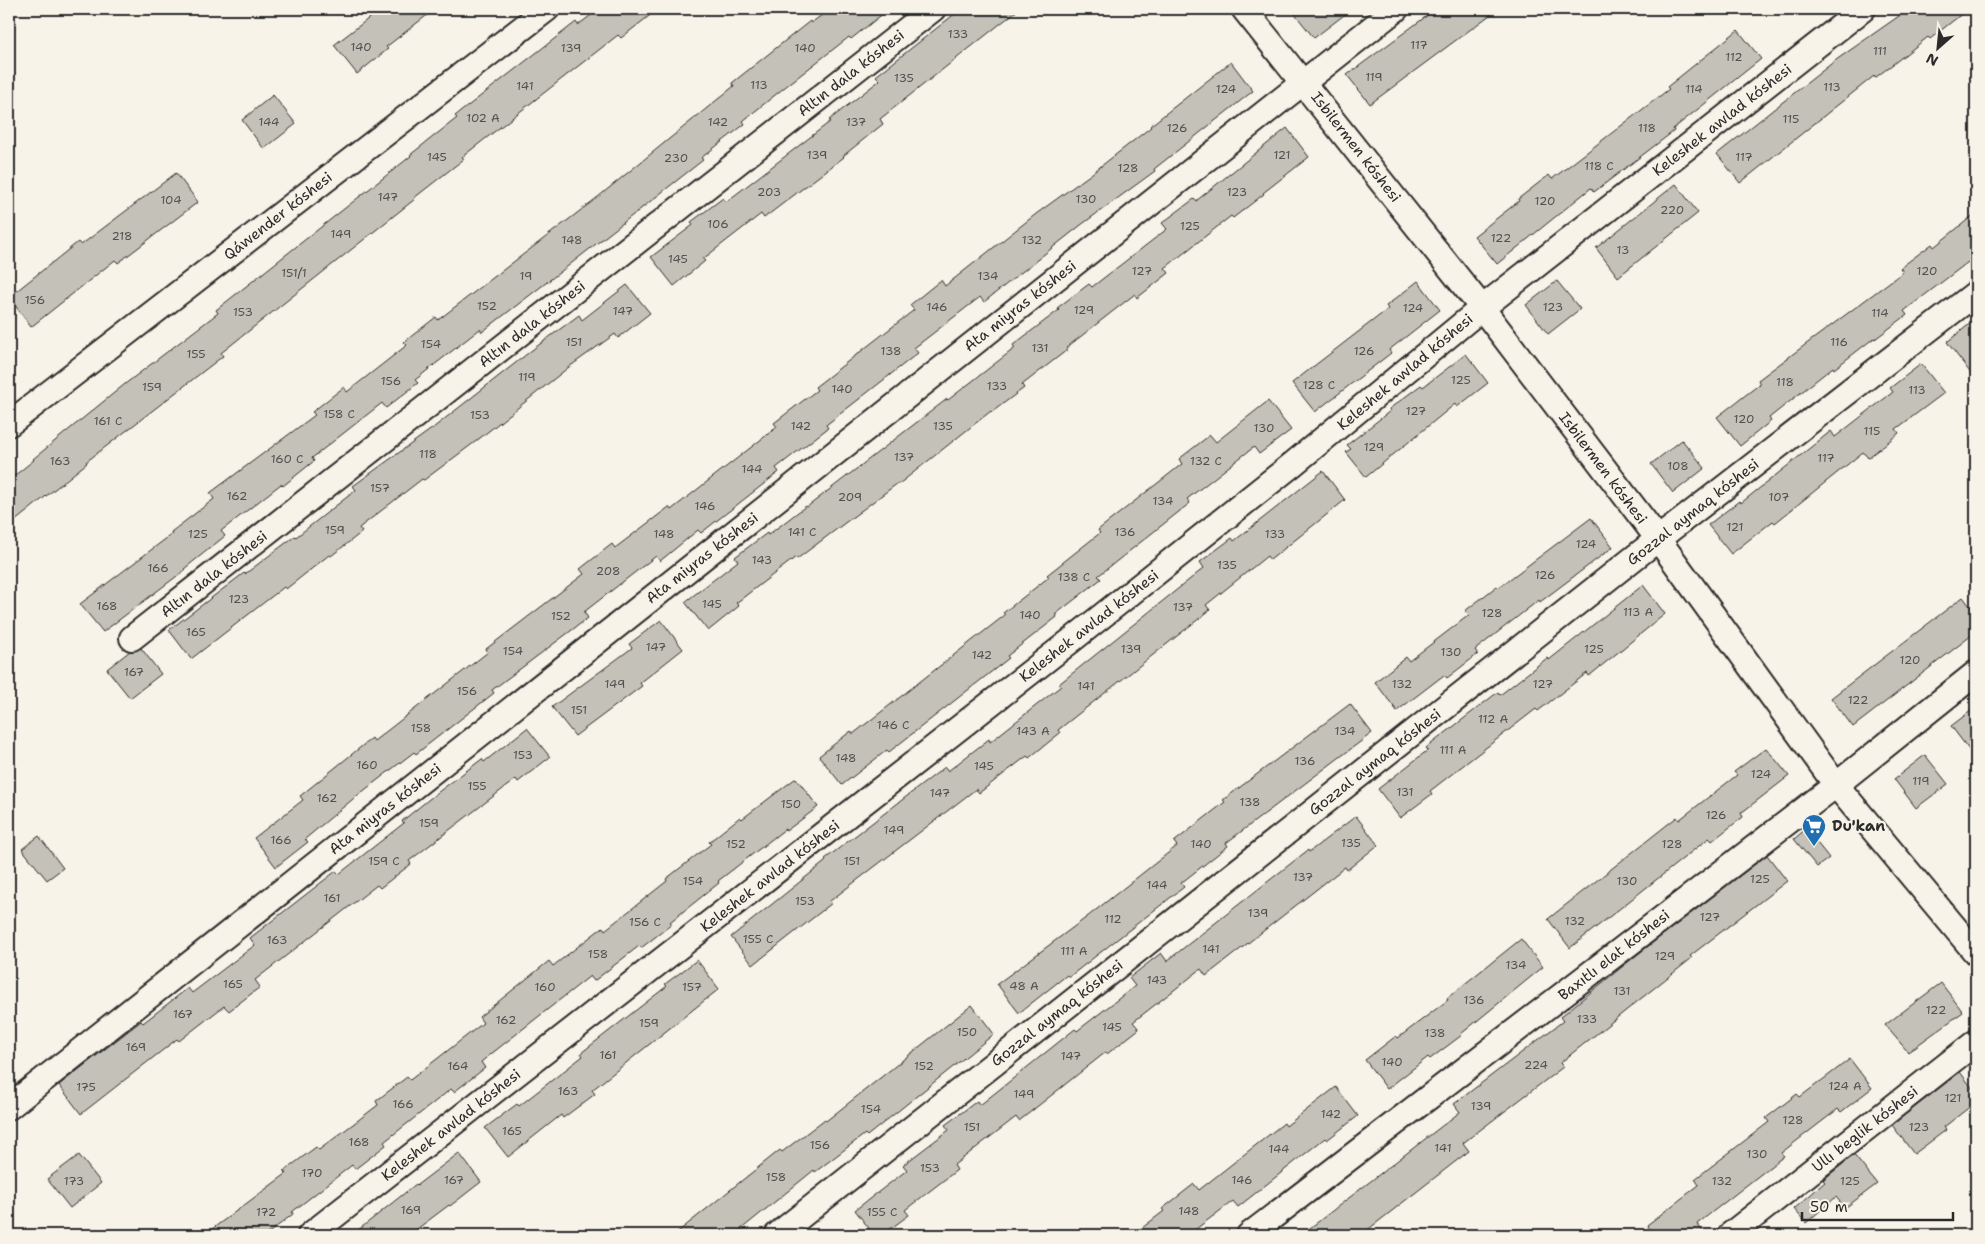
<svg xmlns="http://www.w3.org/2000/svg" width="1985" height="1244" viewBox="0 0 1985 1244" font-family="'Shantell Sans',sans-serif">
  <style>
    .building { fill: #c4c1b9; stroke: #2b2b2b }
    .lines { fill: none; stroke-linecap: round; stroke-linejoin: round }
    .street-casing { stroke: #2b2b2b; stroke-width: 28 }
    .street { stroke: #f7f3e8; stroke-width: 24 }
    .labels { text-anchor: middle; dominant-baseline: central; stroke-width: 4.5; stroke-linejoin: round; paint-order: stroke }
    .number-label { font-size: 12px; fill: #51504e }
    .street-label { font-size: 15px; fill: #2b2b2b; stroke: #f7f3e8 }
    .poi-label { font-size: 15px; font-weight: bold; fill: #2b2b2b; stroke: #f7f3e8; text-anchor: start }
  </style>
  <rect width="100%" height="100%" fill="#f7f3e8"/>
  <filter id="ink" filterUnits="userSpaceOnUse"><feTurbulence type="fractalNoise" baseFrequency=".02" numOctaves="2"/><feDisplacementMap in="SourceGraphic" scale="10" xChannelSelector="R" yChannelSelector="G"/><feConvolveMatrix kernelMatrix="1 2 1 2 8 2 1 2 1" color-interpolation-filters="sRGB"/></filter>
  <g filter="url(#ink)">
    <g class="building">
      <path d="M381 9H435L386 47 388 49 357 74 334 45Z"/>
      <path d="M599 9H658L621 38 618 35 462 157 464 159 414 198 415 199 221 353 223 356 86 462 87 463 9 526V480L34 460 33 459 125 384 218 313 216 310 411 156 410 155 457 118 455 116 576 22 578 25Z"/>
      <path d="M830 9H889L851 39 849 37 785 87 743 121 745 124 701 158 703 160 568 266 482 332 480 329 415 380 418 383 386 408 382 403 312 458 314 461 283 486 281 484 221 531 225 536 184 569 185 570 103 632 80 604 172 534 171 532 214 499 210 493 315 415 312 412 344 387 347 392 407 345 404 342 436 317 438 320 598 197 734 86 732 83 810 21 811 23Z"/>
      <path d="M961 9H1019L880 119 883 124 843 156 844 157 764 218 761 214 703 259 705 261 674 286 651 257 693 225 691 222 723 198 726 202 831 121 829 120 880 80 876 76Z"/>
      <path d="M1291 9H1352L1314 38Z"/>
      <path d="M1436 9H1498L1370 104 1347 75Z"/>
      <path d="M1909 9H1968L1930 39 1928 37 1875 78 1874 76 1740 183 1717 154 1836 60Z"/>
      <path d="M1738 30 1761 59 1673 129 1674 131 1594 192 1591 188 1497 264 1474 236 1519 201 1518 199 1549 175 1552 179 1669 89 1667 87Z"/>
      <path d="M1231 62 1253 91 1154 169 1155 171 1081 225 984 302 980 297 914 348 918 353 826 425 828 428 776 468 779 472 701 533 698 530 660 561 656 556 584 612 588 618 492 690 494 693 416 754 414 752 353 799 305 839 308 842 276 867 254 838 303 800 300 796 372 738 374 741 488 652 486 649 584 574 580 569 612 544 615 548 669 507 671 510 777 427 774 423 817 390 815 387 914 310 910 305 941 280 945 286 1036 214 1091 174 1151 127 1150 126Z"/>
      <path d="M273 95 296 124 264 149 242 120Z"/>
      <path d="M1287 128 1309 157 1263 193 1264 194 1233 218 1231 216 1165 268 1169 273 1137 298 1135 294 1066 348 1067 350 1022 385 1024 388 992 412 991 411 899 484 898 483 797 559 796 557 736 603 739 606 708 631 685 602 738 561 735 557 767 533 768 535 806 506 807 507 947 399 948 400 1015 348 1013 345 1059 310 1057 308 1089 284 1092 287 1167 229 1162 223 1194 199 1196 201Z"/>
      <path d="M176 173 198 202 118 263 115 260 31 327 9 297 78 242 81 245Z"/>
      <path d="M1676 184 1698 213 1618 277 1596 248Z"/>
      <path d="M1976 213V256L1904 311 1907 315 1875 339 1874 338 1834 369 1833 367 1769 418 1771 421 1740 446 1717 417 1760 384 1758 380 1903 272 1900 268 1932 244 1934 247Z"/>
      <path d="M1418 281 1440 310 1389 350 1391 353 1315 412 1292 383 1388 309 1386 306Z"/>
      <path d="M1557 281 1580 309 1548 334 1526 305Z"/>
      <path d="M627 285 650 313 618 338 615 334 569 367 475 442 424 480 422 479 359 528 362 532 331 556 329 555 286 589 284 587 191 659 169 630 244 573 245 574 295 536 296 537 356 490 353 486 433 428 532 350 579 315 582 320Z"/>
      <path d="M1976 319V380L1947 342Z"/>
      <path d="M1466 354 1488 383 1457 407 1455 404 1366 477 1346 452 1351 449 1347 445 1390 411 1389 409 1421 385 1423 387Z"/>
      <path d="M1921 364 1944 393 1896 429 1899 433 1868 458 1863 452 1775 523 1773 521 1731 554 1708 525 1739 501 1741 503 1831 431 1835 437 1893 392 1890 388Z"/>
      <path d="M1268 401 1291 430 1259 454 1254 447 1187 499 1190 503 1098 576 1101 579 1056 614 1057 617 1007 656 1009 658 889 752 887 750 842 785 819 756 851 731 853 734 1005 615 1003 613 1049 577 1047 575 1100 533 1098 530 1182 464 1179 459 1210 435 1216 442Z"/>
      <path d="M1682 440 1705 468 1673 493 1651 464Z"/>
      <path d="M1323 471 1345 500 1270 560 1267 556 1206 605 1210 610 1058 730 1060 733 1029 758 1027 756 979 793 976 789 830 901 832 903 753 965 731 937 826 861 825 859 945 767 948 771 989 739 990 742 1061 686 1059 684 1204 568 1200 562 1232 538 1234 541Z"/>
      <path d="M1591 518 1613 547 1540 602 1539 600 1475 650 1478 654 1447 678 1444 675 1397 711 1375 682 1406 657 1409 661 1469 615 1465 611 1497 586 1498 588Z"/>
      <path d="M1643 585 1665 614 1589 676 1587 673 1538 711 1536 709 1430 791 1432 794 1400 818 1378 789 1428 750 1426 748 1498 692 1500 695 1547 658 1549 660Z"/>
      <path d="M1963 597 1976 614V632L1853 727 1831 698Z"/>
      <path d="M661 620 683 649 640 683 642 686 575 736 552 707 632 648 629 644Z"/>
      <path d="M141 648 161 674 130 698 107 669 130 651Z"/>
      <path d="M1350 704 1372 733 1226 843 1228 846 1181 883 1184 887 1069 977 1067 975 1019 1013 997 984 1087 917 1177 846 1174 842 1225 802 1223 800Z"/>
      <path d="M1976 707V759L1951 726Z"/>
      <path d="M527 728 550 757 518 782 516 779 409 861 411 864 380 888 377 885 255 980 260 987 229 1011 224 1006 179 1041 177 1039 81 1114 59 1085 141 1021 143 1023 188 988 192 993 255 945 250 938 336 871 339 874 404 823 402 821 433 796 482 759 484 762Z"/>
      <path d="M1766 748 1789 776 1741 813 1743 817 1712 841 1709 838 1570 948 1548 919 1677 817 1679 820 1737 775 1734 772Z"/>
      <path d="M1925 755 1948 784 1916 808 1894 779Z"/>
      <path d="M796 778 818 807 786 831 785 829 718 881 719 883 670 922 672 924 641 948 639 946 594 981 590 976 481 1062 485 1068 454 1092 451 1089 384 1142 386 1145 355 1169 352 1165 292 1212 293 1214 266 1235H204L286 1174 284 1171 316 1147 319 1150 378 1105 376 1101 407 1077 410 1080 483 1023 479 1017 549 961 553 966 603 927 605 930 667 881 666 879 711 844 709 842 740 817 742 819Z"/>
      <path d="M1356 816 1378 845 1347 870 1345 867 1206 976 1201 969 1133 1022 1139 1029 1107 1054 1106 1052 1019 1121 1016 1117 954 1165 957 1170 905 1210 909 1215 882 1235H874L855 1210 907 1170 903 1165 949 1130 945 1125 977 1101 980 1105 1075 1029 1077 1031 1135 986 1129 978 1161 953 1167 961 1308 850 1309 852Z"/>
      <path d="M1806 829 1829 858 1817 867 1794 839Z"/>
      <path d="M39 836 63 868 47 880 22 849Z"/>
      <path d="M1767 855 1787 881 1690 956 1692 958 1560 1063 1563 1067 1463 1143 1469 1151 1361 1235H1301L1460 1112 1454 1104 1563 1021 1560 1017 1638 954Z"/>
      <path d="M1521 939 1543 967 1461 1034 1462 1035 1430 1059 1428 1057 1387 1089 1365 1060 1396 1036 1398 1038 1448 1000 1447 998Z"/>
      <path d="M697 960 719 989 592 1090 595 1094 563 1118 561 1115 508 1157 485 1128 517 1104 519 1106 583 1056 581 1053 667 986 665 984Z"/>
      <path d="M1941 983 1963 1012 1908 1052 1885 1025Z"/>
      <path d="M972 1005 994 1034 867 1136 865 1134 815 1172 814 1170 734 1235H674L780 1150 782 1152 825 1119 826 1121Z"/>
      <path d="M1850 1059 1872 1088 1841 1112 1838 1109 1781 1153 1784 1156 1697 1224 1706 1235H1655L1647 1225 1699 1185 1695 1179 1769 1122 1766 1118 1797 1094 1800 1097Z"/>
      <path d="M1960 1072 1976 1093V1102L1944 1127 1946 1130 1914 1154 1892 1125Z"/>
      <path d="M1336 1087 1358 1116 1327 1140 1325 1138 1238 1207 1233 1201 1188 1235H1133L1164 1211 1162 1209 1194 1184 1199 1190 1284 1123 1286 1126Z"/>
      <path d="M459 1153 481 1182 450 1206 449 1205 409 1235H352L416 1184 417 1185Z"/>
      <path d="M79 1155 101 1183 70 1208 47 1179Z"/>
      <path d="M1854 1155 1877 1184 1845 1208 1836 1197 1806 1223 1794 1209 1825 1182 1823 1180Z"/>
    </g>
    <g class="lines">
      <g class="street-casing">
        <g id="street">
          <path d="M1244 9 1482 308 1658 539 1836 785 1976 953"/>
          <path d="M9 424 547 9"/>
          <path d="M132 638 933 9"/>
          <path d="M9 1107 1396 9"/>
          <path d="M310 1235 1073 639 1293 464 1482 308 1863 9"/>
          <path d="M777 1235 1658 539 1976 293"/>
          <path d="M1249 1235 1836 785 1976 673"/>
          <path d="M1730 1235 1976 1042"/>
        </g>
      </g>
      <use href="#street" class="street"/>
    </g>
  </g>
  <defs>
    <g id="supermarket-pin" transform="scale(1.25)"><path d="M0 17L-7.5 6A9.5 9.5 0 1 1 7.5 6Z" fill="#1f6fb2" stroke="#f7f3e8"/><path d="M-6-5.5h2.5l.6 2H6L4.5 2H-2.5L-4.4-4H-6ZM-1.5 3.2a1.3 1.3 0 1 0 .1 0ZM3 3.2a1.3 1.3 0 1 0 .1 0Z" fill="#fff"/></g>
  </defs>
  <g fill-rule="evenodd">
    <use href="#supermarket-pin" x="1814" y="826"/>
  </g>
  <g class="labels">
    <g class="number-label">
      <text x="958" y="34">133</text>
      <text x="1419" y="45">117</text>
      <text x="361" y="47">140</text>
      <text x="571" y="48">139</text>
      <text x="805" y="48">140</text>
      <text x="1880" y="51">111</text>
      <text x="1734" y="57">112</text>
      <text x="1374" y="77">119</text>
      <text x="904" y="78">135</text>
      <text x="759" y="85">113</text>
      <text x="525" y="86">141</text>
      <text x="1832" y="87">113</text>
      <text x="1226" y="89">124</text>
      <text x="1694" y="89">114</text>
      <text x="483" y="118">102 А</text>
      <text x="1791" y="119">115</text>
      <text x="269" y="122">144</text>
      <text x="718" y="122">142</text>
      <text x="856" y="122">137</text>
      <text x="1177" y="128">126</text>
      <text x="1647" y="128">118</text>
      <text x="817" y="155">139</text>
      <text x="1282" y="155">121</text>
      <text x="437" y="157">145</text>
      <text x="1744" y="157">117</text>
      <text x="676" y="158">230</text>
      <text x="1599" y="166">118 С</text>
      <text x="1128" y="168">128</text>
      <text x="769" y="192">203</text>
      <text x="1237" y="192">123</text>
      <text x="388" y="197">147</text>
      <text x="1086" y="199">130</text>
      <text x="171" y="200">104</text>
      <text x="1545" y="201">120</text>
      <text x="1672" y="210">220</text>
      <text x="718" y="224">106</text>
      <text x="1190" y="226">125</text>
      <text x="341" y="234">149</text>
      <text x="122" y="236">218</text>
      <text x="1501" y="238">122</text>
      <text x="572" y="240">148</text>
      <text x="1032" y="240">132</text>
      <text x="1623" y="250">13</text>
      <text x="678" y="259">145</text>
      <text x="1142" y="271">127</text>
      <text x="1927" y="271">120</text>
      <text x="294" y="273">151/1</text>
      <text x="526" y="276">19</text>
      <text x="988" y="276">134</text>
      <text x="35" y="300">156</text>
      <text x="487" y="306">152</text>
      <text x="937" y="307">146</text>
      <text x="1553" y="307">123</text>
      <text x="1413" y="308">124</text>
      <text x="1084" y="310">129</text>
      <text x="623" y="311">147</text>
      <text x="243" y="312">153</text>
      <text x="1880" y="313">114</text>
      <text x="574" y="342">151</text>
      <text x="1839" y="342">116</text>
      <text x="431" y="344">154</text>
      <text x="1040" y="348">131</text>
      <text x="891" y="351">138</text>
      <text x="1364" y="351">126</text>
      <text x="196" y="354">155</text>
      <text x="527" y="377">119</text>
      <text x="1461" y="380">125</text>
      <text x="391" y="381">156</text>
      <text x="1785" y="382">118</text>
      <text x="1319" y="385">128 С</text>
      <text x="997" y="386">133</text>
      <text x="152" y="387">159</text>
      <text x="842" y="389">140</text>
      <text x="1917" y="390">113</text>
      <text x="1416" y="411">127</text>
      <text x="339" y="414">158 С</text>
      <text x="480" y="415">153</text>
      <text x="1744" y="419">120</text>
      <text x="108" y="421">161 С</text>
      <text x="801" y="426">142</text>
      <text x="943" y="426">135</text>
      <text x="1264" y="428">130</text>
      <text x="1872" y="431">115</text>
      <text x="1374" y="447">129</text>
      <text x="428" y="454">118</text>
      <text x="904" y="457">137</text>
      <text x="1826" y="458">117</text>
      <text x="287" y="459">160 С</text>
      <text x="60" y="461">163</text>
      <text x="1206" y="461">132 С</text>
      <text x="1678" y="466">108</text>
      <text x="752" y="469">144</text>
      <text x="380" y="488">157</text>
      <text x="237" y="496">162</text>
      <text x="850" y="497">209</text>
      <text x="1779" y="497">107</text>
      <text x="1163" y="501">134</text>
      <text x="705" y="506">146</text>
      <text x="1735" y="527">121</text>
      <text x="335" y="530">159</text>
      <text x="802" y="532">141 С</text>
      <text x="1125" y="532">136</text>
      <text x="198" y="534">125</text>
      <text x="664" y="534">148</text>
      <text x="1275" y="534">133</text>
      <text x="1586" y="544">124</text>
      <text x="762" y="560">143</text>
      <text x="1227" y="565">135</text>
      <text x="158" y="568">166</text>
      <text x="608" y="571">208</text>
      <text x="1545" y="575">126</text>
      <text x="1074" y="577">138 С</text>
      <text x="239" y="599">123</text>
      <text x="712" y="604">145</text>
      <text x="107" y="606">168</text>
      <text x="1183" y="607">137</text>
      <text x="1638" y="612">113 А</text>
      <text x="1492" y="613">128</text>
      <text x="1030" y="615">140</text>
      <text x="561" y="616">152</text>
      <text x="196" y="632">165</text>
      <text x="656" y="647">147</text>
      <text x="1131" y="649">139</text>
      <text x="1594" y="649">125</text>
      <text x="513" y="651">154</text>
      <text x="1451" y="652">130</text>
      <text x="982" y="655">142</text>
      <text x="1910" y="660">120</text>
      <text x="134" y="672">167</text>
      <text x="615" y="684">149</text>
      <text x="1402" y="684">132</text>
      <text x="1543" y="684">127</text>
      <text x="1086" y="686">141</text>
      <text x="467" y="691">156</text>
      <text x="1858" y="700">122</text>
      <text x="579" y="710">151</text>
      <text x="1493" y="719">112 А</text>
      <text x="893" y="725">146 С</text>
      <text x="421" y="728">158</text>
      <text x="1033" y="731">143 А</text>
      <text x="1345" y="731">134</text>
      <text x="1453" y="750">111 А</text>
      <text x="523" y="755">153</text>
      <text x="846" y="758">148</text>
      <text x="1305" y="761">136</text>
      <text x="367" y="765">160</text>
      <text x="984" y="766">145</text>
      <text x="1761" y="774">124</text>
      <text x="1921" y="781">119</text>
      <text x="477" y="786">155</text>
      <text x="1405" y="792">131</text>
      <text x="940" y="793">147</text>
      <text x="327" y="798">162</text>
      <text x="1250" y="802">138</text>
      <text x="791" y="804">150</text>
      <text x="1716" y="815">126</text>
      <text x="429" y="823">159</text>
      <text x="894" y="830">149</text>
      <text x="281" y="840">166</text>
      <text x="1351" y="843">135</text>
      <text x="736" y="844">152</text>
      <text x="1201" y="844">140</text>
      <text x="1672" y="844">128</text>
      <text x="384" y="861">159 С</text>
      <text x="852" y="861">151</text>
      <text x="1303" y="877">137</text>
      <text x="1760" y="879">125</text>
      <text x="693" y="881">154</text>
      <text x="1627" y="881">130</text>
      <text x="1157" y="885">144</text>
      <text x="332" y="898">161</text>
      <text x="805" y="901">153</text>
      <text x="1258" y="913">139</text>
      <text x="1710" y="917">127</text>
      <text x="1113" y="919">112</text>
      <text x="1575" y="921">132</text>
      <text x="645" y="922">156 С</text>
      <text x="758" y="939">155 С</text>
      <text x="277" y="940">163</text>
      <text x="1211" y="949">141</text>
      <text x="1074" y="951">111 А</text>
      <text x="598" y="954">158</text>
      <text x="1665" y="956">129</text>
      <text x="1516" y="965">134</text>
      <text x="1157" y="980">143</text>
      <text x="233" y="984">165</text>
      <text x="1024" y="986">48 А</text>
      <text x="545" y="987">160</text>
      <text x="692" y="987">157</text>
      <text x="1622" y="991">131</text>
      <text x="1474" y="1000">136</text>
      <text x="1936" y="1010">122</text>
      <text x="183" y="1014">167</text>
      <text x="1587" y="1019">133</text>
      <text x="506" y="1020">162</text>
      <text x="649" y="1023">159</text>
      <text x="1112" y="1027">145</text>
      <text x="967" y="1032">150</text>
      <text x="1435" y="1033">138</text>
      <text x="136" y="1047">169</text>
      <text x="608" y="1055">161</text>
      <text x="1071" y="1056">147</text>
      <text x="1392" y="1062">140</text>
      <text x="1536" y="1065">224</text>
      <text x="458" y="1066">164</text>
      <text x="924" y="1066">152</text>
      <text x="1845" y="1086">124 А</text>
      <text x="86" y="1087">175</text>
      <text x="568" y="1091">163</text>
      <text x="1024" y="1094">149</text>
      <text x="1953" y="1098">121</text>
      <text x="403" y="1104">166</text>
      <text x="1481" y="1106">139</text>
      <text x="871" y="1109">154</text>
      <text x="1331" y="1114">142</text>
      <text x="1793" y="1120">128</text>
      <text x="972" y="1127">151</text>
      <text x="1919" y="1127">123</text>
      <text x="512" y="1131">165</text>
      <text x="359" y="1142">168</text>
      <text x="820" y="1145">156</text>
      <text x="1443" y="1148">141</text>
      <text x="1279" y="1149">144</text>
      <text x="1757" y="1154">130</text>
      <text x="930" y="1168">153</text>
      <text x="312" y="1173">170</text>
      <text x="776" y="1177">158</text>
      <text x="454" y="1180">167</text>
      <text x="1242" y="1180">146</text>
      <text x="74" y="1181">173</text>
      <text x="1722" y="1181">132</text>
      <text x="1850" y="1181">125</text>
      <text x="411" y="1210">169</text>
      <text x="1189" y="1211">148</text>
      <text x="266" y="1212">172</text>
      <text x="882" y="1212">155 С</text>
    </g>
    <g class="street-label">
      <text transform="translate(851 73) rotate(-38)">Altın dala kóshesi</text>
      <text transform="translate(1722 120) rotate(-38)">Keleshek awlad kóshesi</text>
      <text transform="translate(1356 147) rotate(52)">Isbilermen kóshesi</text>
      <text transform="translate(278 216) rotate(-38)">Qáwender kóshesi</text>
      <text transform="translate(1020 306) rotate(-38)">Ata miyras kóshesi</text>
      <text transform="translate(532 324) rotate(-38)">Altın dala kóshesi</text>
      <text transform="translate(1405 372) rotate(-40)">Keleshek awlad kóshesi</text>
      <text transform="translate(1603 468) rotate(53)">Isbilermen kóshesi</text>
      <text transform="translate(1693 512) rotate(-38)">Gozzal aymaq kóshesi</text>
      <text transform="translate(702 558) rotate(-38)">Ata miyras kóshesi</text>
      <text transform="translate(214 574) rotate(-38)">Altın dala kóshesi</text>
      <text transform="translate(1089 626) rotate(-38)">Keleshek awlad kóshesi</text>
      <text transform="translate(1375 762) rotate(-38)">Gozzal aymaq kóshesi</text>
      <text transform="translate(385 809) rotate(-38)">Ata miyras kóshesi</text>
      <text transform="translate(770 876) rotate(-38)">Keleshek awlad kóshesi</text>
      <text transform="translate(1614 955) rotate(-38)">Baxıtlı elat kóshesi</text>
      <text transform="translate(1057 1013) rotate(-38)">Gozzal aymaq kóshesi</text>
      <text transform="translate(451 1125) rotate(-38)">Keleshek awlad kóshesi</text>
      <text transform="translate(1865 1129) rotate(-38)">Ullı beglik kóshesi</text>
    </g>
    <g class="poi-label">
      <text x="1832" y="826">Du'kan</text>
    </g>
  </g>
  <rect width="1985" height="1244" fill="none" stroke="#f7f3e8" stroke-width="30"/>
  <rect x="15" y="15" width="1955" height="1214" fill="none" stroke="#2b2b2b" stroke-width="2" filter="url(#ink)"/>
  <g transform="translate(1938 48) rotate(207)" stroke="#f7f3e8" stroke-width="4" paint-order="stroke">
  <path d="M0-4L9 19L0 12L-9 19Z" fill="#2b2b2b"/>
  <text y="-8" font-size="14" font-weight="bold" text-anchor="middle" fill="#2b2b2b">N</text>
  </g>
  <path d="M1802 1212v8h151v-8" fill="none" stroke="#2b2b2b" stroke-width="2.5"/>
  <text x="1810" y="1212" font-size="15" fill="#2b2b2b" stroke="#f7f3e8" stroke-width="4" paint-order="stroke">50 m</text>
</svg>
